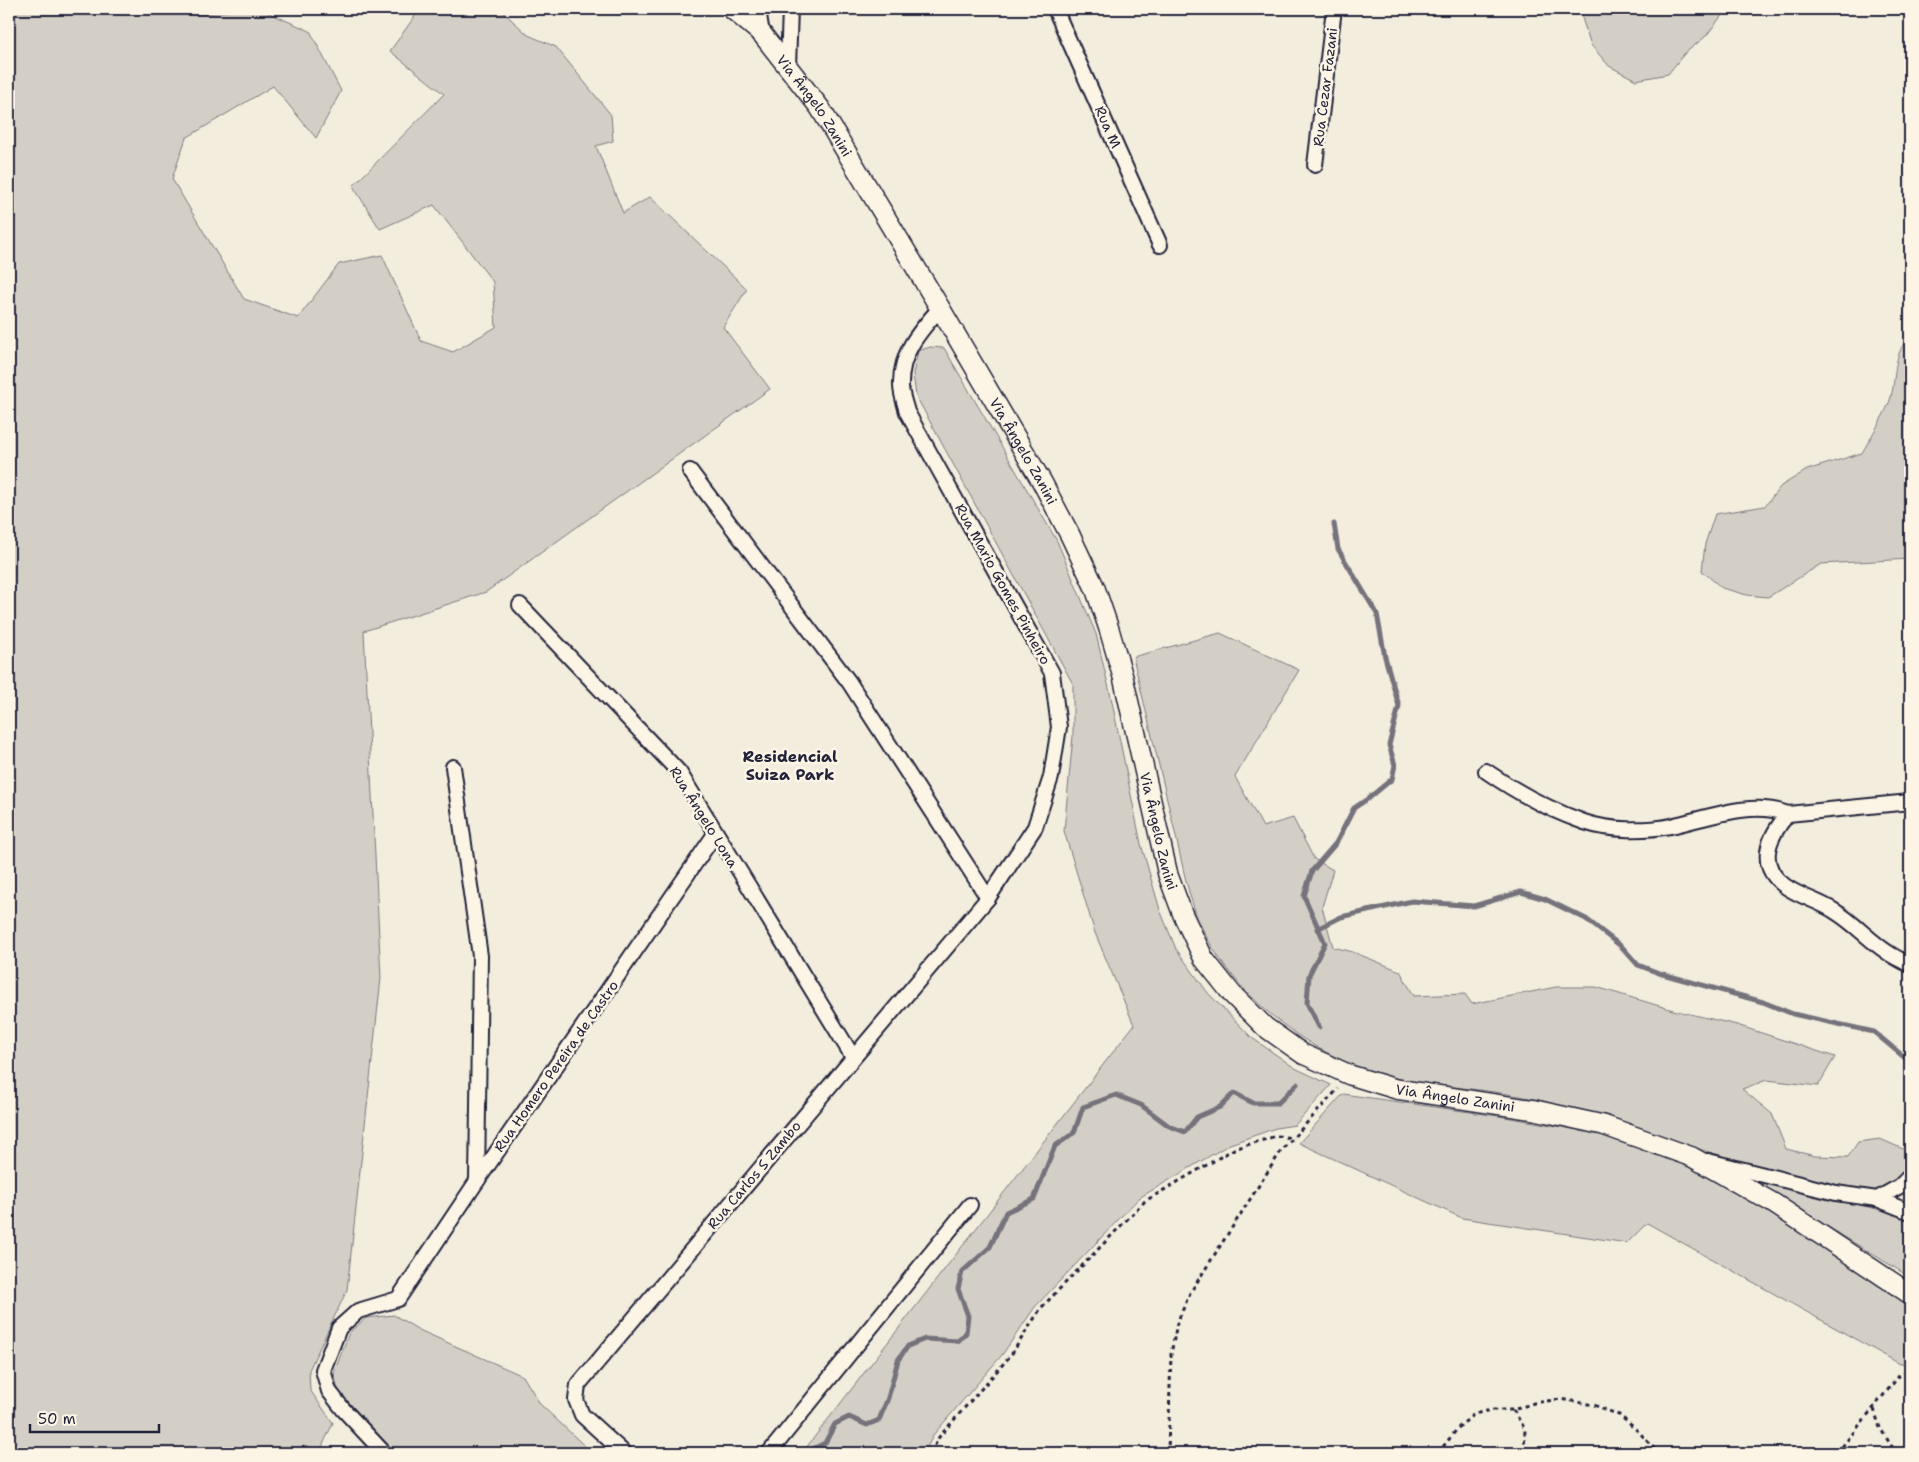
<svg xmlns="http://www.w3.org/2000/svg" width="1919" height="1462" viewBox="0 0 1919 1462" font-family="'Shantell Sans',sans-serif">
  <style>
    .green { fill: #d4cfc6; stroke: #7b7880 }
    .lines { fill: none; stroke-linecap: round; stroke-linejoin: round }
    .stream { stroke: #75727b; stroke-width: 5 }
    .street-casing { stroke: #22223b; stroke-width: 18 }
    .secondary-casing { stroke: #22223b; stroke-width: 22 }
    .path { stroke: #22223b; stroke-width: 3; stroke-dasharray: 4 4; stroke-linecap: butt }
    .street { stroke: #fcf5e5; stroke-width: 14 }
    .secondary { stroke: #fcf5e5; stroke-width: 19 }
    .labels { text-anchor: middle; dominant-baseline: central; stroke-width: 5; stroke-linejoin: round; paint-order: stroke }
    .street-label { font-size: 14px; fill: #22223b; stroke: #fcf5e5 }
    .quarter-label { font-size: 16px; font-weight: bold; fill: #22223b; stroke: #fcf5e5 }
  </style>
  <rect width="100%" height="100%" fill="#f3edde"/>
  <filter id="ink" filterUnits="userSpaceOnUse"><feTurbulence type="fractalNoise" baseFrequency=".02" numOctaves="2"/><feDisplacementMap in="SourceGraphic" scale="10" xChannelSelector="R" yChannelSelector="G"/><feConvolveMatrix kernelMatrix="1 2 1 2 8 2 1 2 1" color-interpolation-filters="sRGB"/></filter>
  <g filter="url(#ink)">
    <g class="green">
      <path d="M9 9H189L193 15 244 9H260L310 31 341 91 316 138 273 86 186 138 172 179 244 299 298 318 339 264 382 255 421 341 453 352 496 327 493 282 434 205 380 229 353 186 444 94 390 51 420 9H500L528 35 556 47 611 115 613 141 596 146 623 213 650 197 747 289 723 327 770 389 486 592 364 631 381 978 347 1290 309 1370 310 1390 333 1423 319 1453H9Z"/>
      <path d="M1583 9H1727L1706 36 1684 54 1668 74 1636 80 1609 66 1591 45 1582 18Z"/>
      <path d="M1910 335V559L1821 564 1768 597 1747 595 1722 588 1702 571 1705 544 1715 514 1765 506 1781 486 1807 470 1862 453C1869 440 1888 410 1891 397 1897 372 1892 357 1910 335Z"/>
      <path d="M930 347 944 348 1057 541 1096 634 1111 697 1141 844 1160 910 1176 949 1208 993 1252 1038 1295 1068 1331 1085 1295 1125 1276 1128 1230 1144 1139 1198 1035 1307 1002 1355 934 1434 924 1453H802L1134 1025 1095 933 1064 831 1073 736V684L916 396 913 374 918 351Z"/>
      <path d="M1220 633 1299 670 1235 777 1263 827 1293 818 1314 859 1333 870 1322 907 1333 947 1353 952 1400 971 1414 996 1465 994 1472 1004 1556 987H1596L1673 1010 1737 1025 1835 1057 1818 1086 1767 1080 1742 1089 1772 1114 1786 1149 1815 1156 1848 1157 1858 1142 1880 1139 1910 1152V1168L1904 1176 1876 1192C1798 1179 1721 1156 1646 1133 1612 1122 1577 1110 1543 1101 1491 1088 1436 1088 1385 1076 1315 1058 1239 1000 1206 936 1189 905 1182 862 1174 828 1160 771 1147 714 1133 657Z"/>
      <path d="M1343 1094 1505 1117 1592 1132 1688 1164 1769 1209 1910 1305V1363L1900 1364 1647 1223 1627 1243 1462 1218 1299 1143Z"/>
      <path d="M1748 1178 1881 1210 1910 1220V1277Z"/>
      <path d="M394 1315 419 1330 523 1376 540 1404 592 1453H396L338 1391 334 1373 349 1333 366 1318Z"/>
    </g>
    <g class="lines">
      <g class="stream">
        <path d="M1317 929 1341 917 1412 901 1474 906 1521 892 1545 899 1586 919 1622 947 1638 965 1659 973 1763 1002 1793 1014 1874 1032 1910 1062"/>
        <path d="M1319 1027 1307 1003 1309 975 1325 943 1304 896 1312 871 1336 843 1354 808 1369 798 1392 779 1395 765 1389 745 1399 706 1385 657 1377 614 1338 549 1334 524"/>
        <path d="M811 1453 813 1449 825 1443 835 1424 849 1417 867 1425 879 1420 888 1398 898 1360 908 1346 925 1339 958 1341 966 1333 968 1316 958 1289 962 1272 990 1247 1006 1212 1034 1199 1055 1146 1074 1133 1083 1107 1116 1095 1141 1105 1169 1126 1185 1132 1197 1117 1220 1107 1234 1093 1253 1103H1278L1297 1084"/>
      </g>
      <g class="street-casing">
        <g id="street">
          <path d="M758 9 762 34"/>
          <path d="M1055 9 1160 245"/>
          <path d="M788 66 790 9"/>
          <path d="M1315 165 1334 9"/>
          <path d="M690 471 849 682 988 898"/>
          <path d="M520 605 679 772 853 1057"/>
          <path d="M453 767 480 956 477 1181"/>
          <path d="M1486 771C1516 792 1550 810 1584 822 1610 831 1645 831 1671 826 1708 818 1751 800 1788 814"/>
          <path d="M1910 802 1788 814C1768 837 1756 865 1785 886 1800 897 1820 901 1836 912 1854 923 1869 940 1887 952 1894 957 1903 961 1910 965"/>
          <path d="M1708 1161 1836 1193 1877 1199 1910 1212"/>
          <path d="M1877 1199 1900 1186 1910 1176"/>
          <path d="M384 1453 343 1409 329 1391 323 1370 339 1328 358 1311 398 1299 477 1181 715 834"/>
          <path d="M624 1453 582 1415 576 1400 578 1385 988 898 1035 827 1051 777 1059 727 1052 673 907 412C905 404 901 394 901 386 900 352 920 331 940 308"/>
          <path d="M769 1453 970 1205"/>
        </g>
      </g>
      <g class="secondary-casing">
        <g id="secondary">
          <path id="s1" d="M732 9 762 34 820 108 940 308 1042 482 1070 535 1095 588 1109 629 1123 677 1168 875 1183 915 1204 959 1232 994 1265 1027 1303 1054 1350 1075 1396 1089 1535 1110 1603 1125 1692 1157 1773 1203 1910 1294"/>
        </g>
      </g>
      <g class="path">
        <path d="M1874 1409 1880 1428 1896 1453"/>
        <path d="M1513 1410 1525 1429 1524 1453"/>
        <path d="M931 1453 939 1437 1011 1355 1041 1308 1145 1201 1234 1149 1276 1136 1293 1138"/>
        <path d="M1168 1453 1171 1354 1177 1323 1190 1293 1281 1151 1338 1089"/>
        <path d="M1438 1453 1458 1428 1474 1414 1491 1410H1513L1534 1403 1560 1399 1594 1405 1619 1415 1639 1432 1658 1453"/>
        <path d="M1837 1453 1899 1376 1910 1370"/>
      </g>
      <use href="#street" class="street"/>
      <use href="#secondary" class="secondary"/>
    </g>
  </g>
  <g class="labels">
    <g class="street-label">
      <text transform="translate(1325 87) rotate(-83)">Rua Cezar Fazani</text>
      <text stroke="none"><textPath href="#s1" startOffset="128">Via Ângelo Zanini</textPath></text>
      <text transform="translate(1108 127) rotate(66)">Rua M</text>
      <text stroke="none"><textPath href="#s1" startOffset="532">Via Ângelo Zanini</textPath></text>
      <text transform="translate(1003 584) rotate(61)">Rua Mario Gomes Pinheiro</text>
      <text transform="translate(704 817) rotate(58)">Rua Ângelo Lona</text>
      <text stroke="none"><textPath href="#s1" startOffset="938">Via Ângelo Zanini</textPath></text>
      <text transform="translate(556 1066) rotate(-55)">Rua Homero Pereira de Castro</text>
      <text stroke="none"><textPath href="#s1" startOffset="1372">Via Ângelo Zanini</textPath></text>
      <text transform="translate(754 1175) rotate(-50)">Rua Carlos S Zambo</text>
    </g>
    <g class="quarter-label">
      <text x="790" y="756">Residencial<tspan x="790" dy="18">Suiza Park</tspan></text>
    </g>
  </g>
  <rect width="1919" height="1462" fill="none" stroke="#fcf5e5" stroke-width="30"/>
  <rect x="15" y="15" width="1889" height="1432" fill="none" stroke="#22223b" stroke-width="2" filter="url(#ink)"/>
  <path d="M30 1424v8h129v-8" fill="none" stroke="#22223b" stroke-width="2.5"/>
  <text x="38" y="1424" font-size="15" fill="#22223b" stroke="#fcf5e5" stroke-width="4" paint-order="stroke">50 m</text>
</svg>
